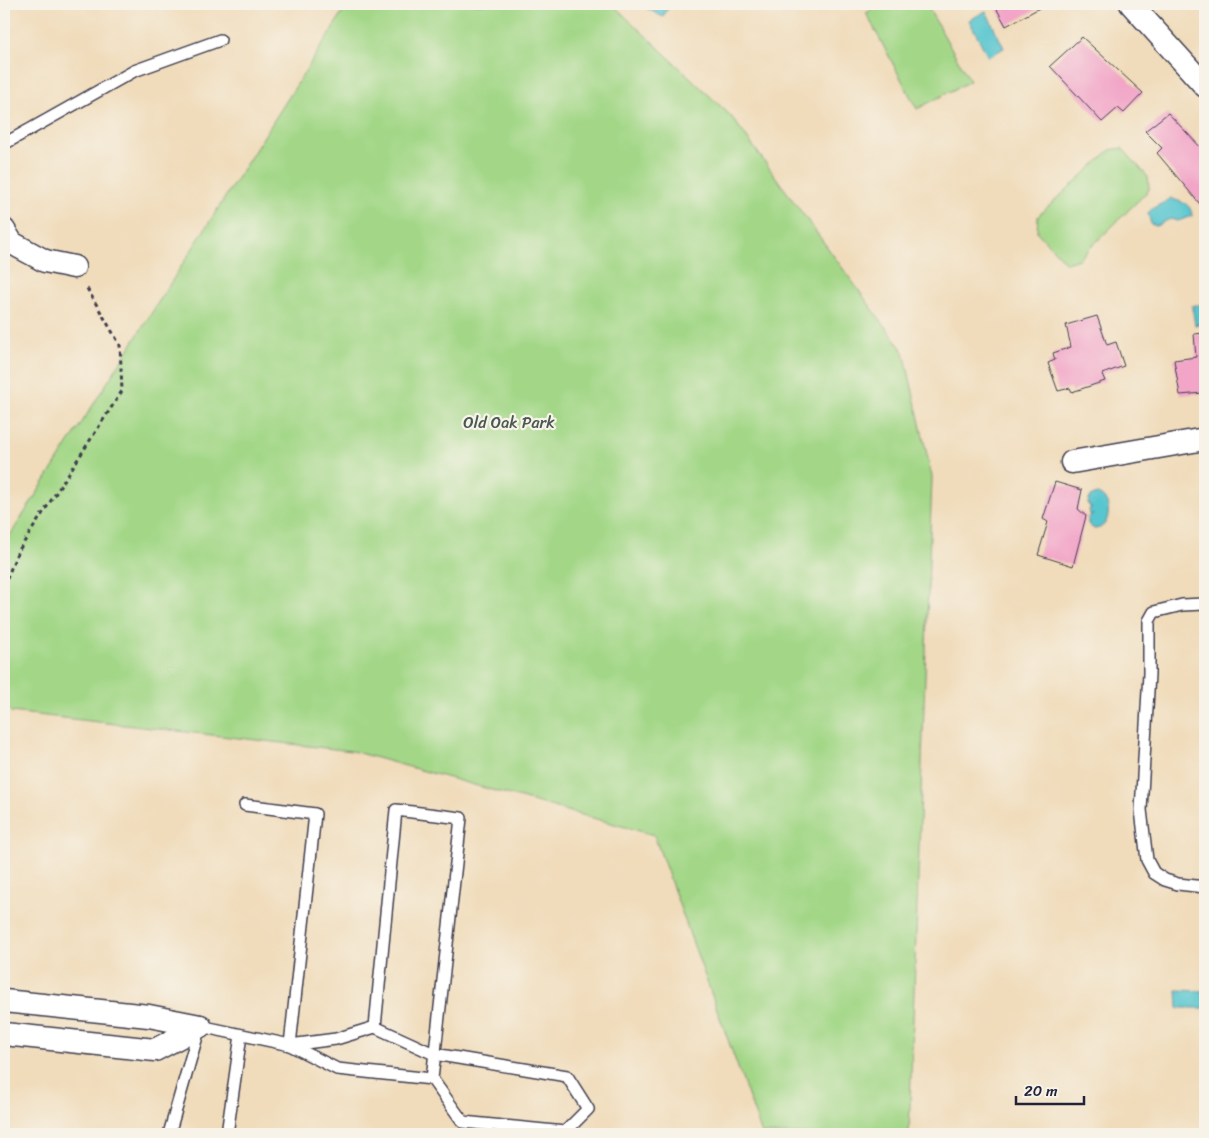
<svg xmlns="http://www.w3.org/2000/svg" width="1209" height="1138" viewBox="0 0 1209 1138" font-family="Sriracha,sans-serif">
  <style>
    .green { fill: #a3d787; stroke: #627c61 }
    .water { fill: #59c6cf; stroke: #3e7485 }
    .building { fill: #f2a5c7 }
    .lines { fill: none; stroke-linecap: round; stroke-linejoin: round }
    .lane-casing { stroke: #413e4e; stroke-width: 14 }
    .street-casing { stroke: #413e4e; stroke-width: 25 }
    .path { stroke: #413e4e; stroke-width: 3; stroke-dasharray: 4 4; stroke-linecap: butt }
    .lane { stroke: #fff; stroke-width: 11 }
    .street { stroke: #fff; stroke-width: 22 }
    .labels { text-anchor: middle; dominant-baseline: central; stroke-width: 4.5; stroke-linejoin: round; paint-order: stroke }
    .park-label { font-size: 16px; fill: #495852; stroke: #f7f3e8 }
  </style>
  <rect width="100%" height="100%" fill="#f7f3e8"/>
  <filter id="ink" filterUnits="userSpaceOnUse"><feTurbulence type="fractalNoise" baseFrequency=".02" numOctaves="2"/><feDisplacementMap in="SourceGraphic" scale="10" xChannelSelector="R" yChannelSelector="G"/><feConvolveMatrix kernelMatrix="1 2 1 2 8 2 1 2 1" color-interpolation-filters="sRGB"/></filter>
  <filter id="wash" filterUnits="userSpaceOnUse"><feTurbulence type="fractalNoise" baseFrequency=".0096" numOctaves="4" result="noise"/><feDisplacementMap in="SourceGraphic" scale="20" xChannelSelector="R" yChannelSelector="G"/><feGaussianBlur stdDeviation="1.12" result="paint"/><feColorMatrix in="noise" values="0 0 0 0 0 0 0 0 0 0 0 0 0 0 0 0 0 1.4 0 .05"/><feComposite in="paint" operator="in"/></filter>
  <g filter="url(#wash)">
    <rect width="100%" height="100%" fill="#f0dbba"/>
    <g class="green">
      <path d="M348 4H612L731 116 904 352 932 477 909 1134H762L654 835 352 751 11 712 4 705V545Z"/>
      <path d="M883 4H926L970 81 917 109 866 13Z"/>
      <path d="M1122 148 1148 177 1149 190 1079 259 1066 263 1037 232 1038 216 1110 150Z"/>
    </g>
    <g class="water">
      <path d="M648 4H670L663 17 646 8Z"/>
      <path d="M986 11 1004 48 988 57 969 20Z"/>
      <path d="M1171 198C1181 203 1191 202 1192 216L1178 221 1170 219 1156 226 1151 224 1148 213C1153 206 1164 204 1171 198Z"/>
      <path d="M1205 304V324L1195 325 1192 306Z"/>
      <path d="M1097 494C1113 498 1112 529 1094 529L1088 524V518L1093 514 1090 515 1089 509 1092 508 1089 506 1088 503 1090 497Z"/>
      <path d="M1177 990 1205 991V1008H1178Z"/>
    </g>
    <g id="blocks">
      <g class="building">
        <path d="M994 4H1047L1006 26Z"/>
        <path d="M1082 37 1143 93 1124 113 1118 108 1102 122 1050 66Z"/>
        <path d="M1168 113 1205 152V210L1157 153 1162 148 1145 131Z"/>
        <path d="M1097 316 1107 345 1116 342 1124 366 1102 374 1105 381 1072 392 1070 388 1058 391 1048 363 1055 360 1053 353 1071 347 1066 325Z"/>
        <path d="M1205 333V386L1202 387 1203 393 1180 395 1174 360 1196 357 1194 334Z"/>
        <path d="M1055 482 1082 490 1078 509 1086 516 1073 566 1038 555 1048 522 1043 519Z"/>
      </g>
    </g>
  </g>
  <g filter="url(#ink)">
    <use href="#blocks" fill-opacity="0" stroke="#413e4e" stroke-width="1"/>
    <g class="lines">
      <g class="lane-casing">
        <g id="lane">
          <path d="M4 144 134 71 220 40"/>
          <path d="M1205 604 1182 605 1154 612 1149 621V674L1141 810 1147 860 1154 873 1165 880 1178 884 1205 887"/>
          <path d="M245 805 315 814 290 1045"/>
          <path d="M290 1045 336 1039 375 1027 396 810 461 818 432 1079"/>
          <path d="M169 1134 200 1026 290 1045 337 1069 432 1079 463 1122 565 1132 588 1109 567 1076 434 1054 375 1027"/>
          <path d="M227 1134 241 1035"/>
        </g>
      </g>
      <g class="street-casing">
        <g id="street">
          <path d="M1131 4 1205 86"/>
          <path d="M4 230 12 243 45 261 74 267"/>
          <path d="M1072 462 1205 439"/>
          <path d="M4 1001 149 1016 200 1026"/>
          <path d="M4 1034 155 1050 200 1026"/>
        </g>
      </g>
      <path class="path" d="M4 586 17 553 122 391 120 345 85 285"/>
      <use href="#lane" class="lane"/>
      <use href="#street" class="street"/>
    </g>
  </g>
  <g class="labels">
    <g class="park-label">
      <text x="509" y="422">Old Oak Park</text>
    </g>
  </g>
  <rect width="1209" height="1138" fill="none" stroke="#f7f3e8" stroke-width="20"/>
  <path d="M1016 1096v8h68v-8" fill="none" stroke="#22223b" stroke-width="2.5"/>
  <text x="1024" y="1096" font-size="15" fill="#22223b" stroke="#f7f3e8" stroke-width="4" paint-order="stroke">20 m</text>
</svg>
